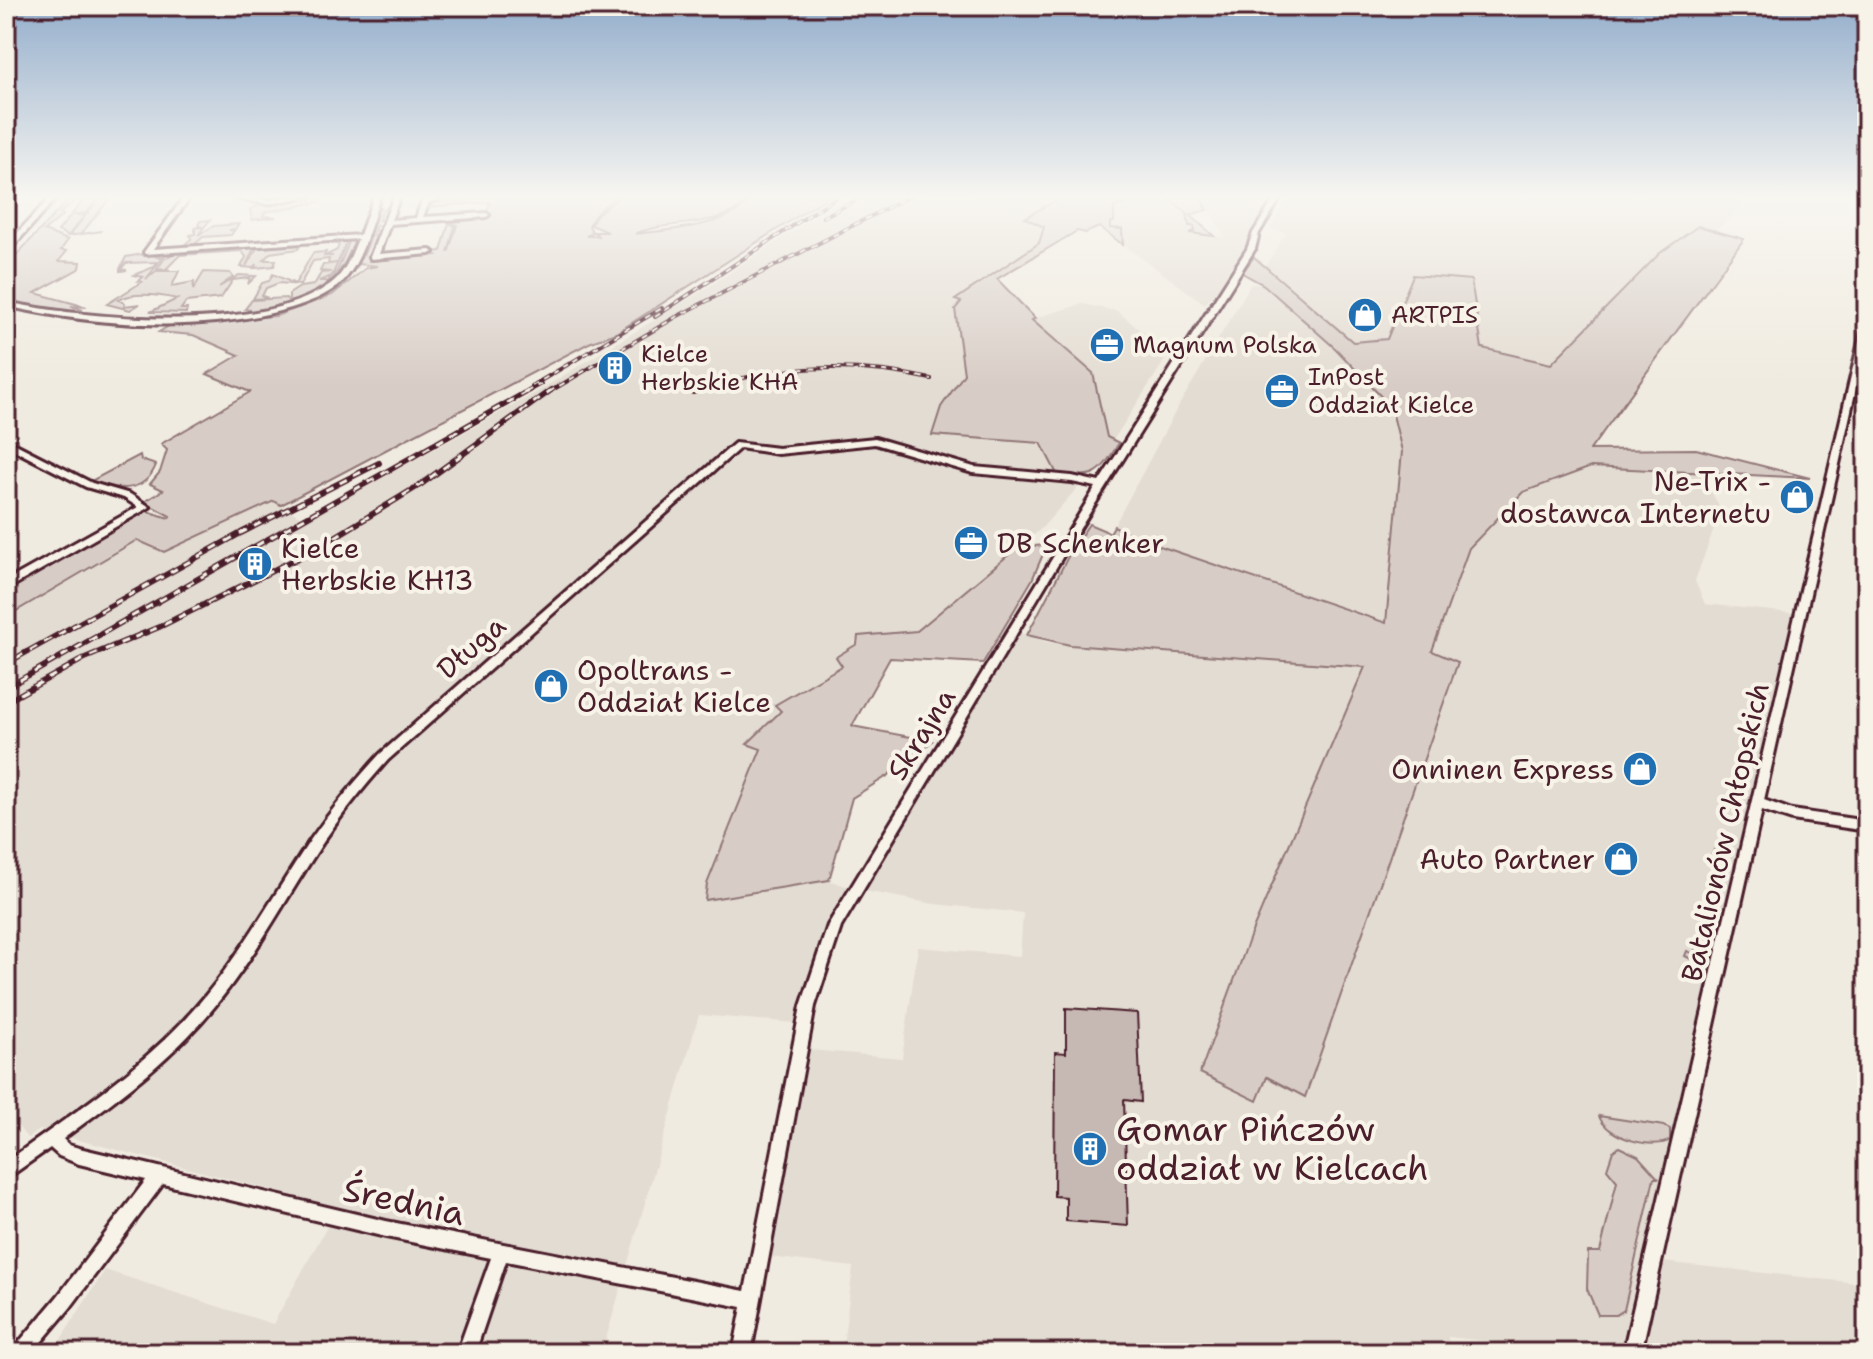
<svg xmlns="http://www.w3.org/2000/svg" width="1873" height="1359" viewBox="0 0 1873 1359" font-family="'Shantell Sans',sans-serif">
  <style>
    .built { fill: #e3dcd2; fill-rule: evenodd }
    .green { fill: #d8cdc6; stroke: #917678; stroke-width: 2 }
    .building { fill: #c6b8b3; stroke: #4a1f2b; stroke-width: 2 }
    .lines { fill: none; stroke-linecap: round; stroke-linejoin: round }
    .minor-casing { stroke: #4a1f2b; stroke-width: 6 }
    .minor { fill: #f7f3e8; fill-rule: evenodd }
    .rail-far1-casing { stroke: #4a1f2b; stroke-width: 4 }
    .rail-casing { stroke: #4a1f2b; stroke-width: 6 }
    .rail-far1 { stroke: #f7f3e8; stroke-width: 2; stroke-dasharray: 6; stroke-linecap: butt }
    .rail { stroke: #f7f3e8; stroke-width: 3; stroke-dasharray: 8; stroke-linecap: butt }
    .labels { text-anchor: middle; dominant-baseline: central; stroke-width: 8; stroke-linejoin: round; paint-order: stroke }
    .far-poi-label { font-size: 24px; fill: #4a1f2b; stroke: #f7f3e8; text-anchor: start }
    .poi-label { font-size: 28px; fill: #4a1f2b; stroke: #f7f3e8; text-anchor: end }
    .street-label { font-size: 28px; fill: #4a1f2b; stroke: #f7f3e8 }
    .near-poi-label { font-size: 34px; fill: #4a1f2b; stroke: #f7f3e8; text-anchor: start }
    .near-street-label { font-size: 34px; fill: #4a1f2b; stroke: #f7f3e8 }
  </style>
  <rect width="100%" height="100%" fill="#f0ebe0"/>
  <filter id="ink" filterUnits="userSpaceOnUse"><feTurbulence type="fractalNoise" baseFrequency=".0125" numOctaves="2"/><feDisplacementMap in="SourceGraphic" scale="16" xChannelSelector="R" yChannelSelector="G"/><feConvolveMatrix kernelMatrix="1 2 1 2 8 2 1 2 1" color-interpolation-filters="sRGB"/></filter>
  <g filter="url(#ink)">
    <g class="built">
      <path d="M846 196H1063L1026 218 1045 227 1039 243 956 300 961 302 955 308 964 373 932 435 1041 443 1057 474 1087 477 1041 529 917 631 858 636 842 665 775 704 781 711 748 744 762 748 707 884 705 899 829 880 854 889 1015 631 1046 642 1070 645 1366 666 1252 934 1256 1101 1457 662 1431 652 1469 548 1523 492 1590 467 1700 472 1721 509 1695 581 1705 604 1801 614 1653 1261 1867 1284V1353H1597L1448 1337 1449 1353H842L853 1267 761 1256 799 1049 789 1045 795 1023 699 1015 602 1353H52L105 1270 273 1324 338 1207 40 1130 27 1138 6 1111V617L137 540 165 552 275 501 306 520 530 396 708 287ZM854 889 934 904 1023 913 1020 956 918 947 902 1058 799 1049Z"/>
      <path d="M1137 196H1165L1214 236 1225 237 1200 196H1279L1234 273 1205 304 1099 227 1108 210Z"/>
      <path d="M1290 196H1750L1716 231 1698 226 1660 253 1551 364 1482 348 1413 275 1387 339 1353 342 1265 266 1286 233 1270 229Z"/>
      <path d="M1251 284 1264 285 1337 349 1391 407 1402 451 1387 623 1145 541 1114 526 1179 405Z"/>
      <path d="M1082 304 1117 311 1159 345 1172 349 1114 439 1107 437 1093 373 1031 319Z"/>
    </g>
    <g class="green">
      <path d="M72 196H81L60 213 63 215 44 231 68 240 61 250 67 251 59 261 81 262 80 268 35 293 87 307 71 306 83 310 56 312 6 301V266Z"/>
      <path d="M87 196H101L100 199 112 196 81 234 102 231 69 236 98 200 86 213 73 215H85L68 236 58 231Z"/>
      <path d="M321 196 322 201 311 204 310 198H306L308 204 265 212 263 216 276 217 252 220 250 209 267 203Z"/>
      <path d="M475 196H593L595 199 617 196C605 205 595 212 589 226L593 233 586 236H598L595 232H608L591 225 597 214 621 196H752C724 231 671 218 635 234 674 229 728 228 755 196H829L616 333 589 343 281 505 274 501 164 552 137 540 6 617V589L137 513 144 510 169 518 170 516 144 502 163 490 150 484 160 472 167 450 161 444 250 392 207 374 239 355 193 335 159 332 174 323 276 316 332 295 366 268 378 266 359 264 355 270 360 257 355 256 366 241 364 234 369 237 363 256 371 237 366 233 376 208 388 209 382 211 379 220H383L382 225 376 226 373 235H378L369 261 437 255 433 252 441 251 449 223 455 226 448 253 457 225 451 222 485 219 490 202 428 207 432 204 428 203 473 200Z"/>
      <path d="M1063 196H1137V201L1114 207V222H1110V228L1122 229 1123 245 1099 227 1086 233 1077 231 997 279 1035 318 1032 320 1093 373 1107 437 1119 443C1098 477 1096 478 1057 474L1041 443 932 435 941 407 964 374 955 309 961 302 955 300 1039 243 1044 227 1025 218Z"/>
      <path d="M1165 196H1200L1207 210 1190 215 1214 236 1189 233 1195 231 1194 226H1189L1187 213Z"/>
      <path d="M210 220 198 235 214 226 239 224 235 229 229 230 234 231 231 235 203 237 195 244 207 247 181 248 191 239 190 235 195 234V228L203 227 198 226 200 221Z"/>
      <path d="M1698 226 1744 239 1590 450 1696 449 1810 478 1591 467 1523 492 1469 548 1432 651 1458 662 1305 1097 1267 1077 1257 1101 1200 1073 1251 934 1365 667 1070 645 1027 635 1072 549 1089 524 1110 533 1114 526 1145 541 1386 623 1402 451 1391 407 1336 349 1264 285 1242 273 1254 257 1353 342 1387 339 1413 275 1471 280 1482 348 1551 364 1660 253Z"/>
      <path d="M348 239 332 276 319 281H328L322 288 337 271 350 240H355C336 285 326 292 281 305 270 308 255 313 245 312L251 310 245 309 252 300 286 298 289 302V294L300 287 314 285 321 273 331 272 320 271 323 265 337 263 328 264 329 259 313 261 300 285 279 283 266 288 262 296 268 298 253 299 262 283 269 281 273 274 295 284 313 253 326 252 324 256H333L327 255 337 250 339 244H333L334 241Z"/>
      <path d="M301 245 298 249 270 253 264 260H276L274 266 255 268 256 264 253 268 241 267 246 257 242 251 180 255 166 269 170 270 157 269 165 258 151 253 177 251 166 258 180 250 254 248 246 266 257 248Z"/>
      <path d="M148 253 162 259 146 279 156 271H179L172 286 194 282 193 290 204 272 230 273 233 277 219 287 239 275 256 276 248 284 250 278 233 280 221 298 186 302 181 309H187L186 313 150 312 177 299C159 295 135 291 118 300L125 303 124 306 140 304 130 310 107 304 142 282 138 281 143 277 134 275 154 267 157 262 126 263 121 269 127 270 120 271V269L126 257Z"/>
      <path d="M140 455 141 460 156 465C144 495 117 490 91 481Z"/>
      <path d="M1047 545 1032 580 983 663 890 658 852 726 932 741 917 754 902 758 889 775 852 798 829 880 705 900 707 884 761 749 747 744 781 711 775 705 842 666 836 657 857 644 858 636 917 631 1018 547Z"/>
      <path d="M1714 850 1724 855C1716 898 1715 937 1701 974L1686 975 1682 968 1690 970 1693 960 1685 956 1687 951 1694 954 1719 860 1711 857Z"/>
      <path d="M1599 1116 1664 1126 1670 1129V1140C1655 1150 1607 1139 1599 1116Z"/>
      <path d="M1619 1147 1638 1156 1658 1178H1654L1624 1310 1616 1315H1598L1587 1289 1588 1252H1600L1617 1181 1607 1169 1613 1151Z"/>
    </g>
    <path class="building" d="M1066 1008 1137 1013 1141 1102 1124 1100 1128 1226 1066 1221V1197L1054 1196 1055 1052 1066 1053Z"/>
    <g class="lines">
      <g class="minor-casing">
        <g id="minor">
          <path d="M52 196H58L9 251H6V245Z"/>
          <path d="M185 196H191L153 249 360 235 374 196H380C372 222 361 266 340 284 326 296 307 303 291 308 202 334 95 326 6 306V302C85 319 269 336 334 281 346 271 352 253 358 239L145 254 144 252Z"/>
          <path d="M225 196C240 195 255 201 270 200 284 198 296 195 309 196L267 204Z"/>
          <path d="M394 196H400L391 220 416 218C421 205 421 192 438 200L429 202 423 217 486 213 489 215 486 217 390 224 379 254 430 250 434 252 430 254 371 259 370 257Z"/>
          <path d="M1276 196H1282L1259 233 1255 249 1072 541 841 927 815 1006 751 1353H733L742 1307 506 1261 475 1353H457L491 1258 386 1237 163 1184 70 1308 32 1353H12L15 1347 58 1296 146 1180 79 1164 59 1156 50 1148 6 1179V1162C76 1111 151 1063 206 995 246 946 276 891 311 839 332 809 355 781 380 754L735 443 778 448 875 438 974 467 1072 476 1099 482 1247 249 1253 233ZM875 444 973 473 1072 482 1096 487 828 925 801 1006 745 1291 386 1221 79 1148 69 1145 63 1139C117 1099 172 1059 215 1006 255 957 285 900 320 847 340 816 363 788 388 760L740 448 778 454Z"/>
          <path d="M1864 320H1867V339L1764 800 1792 810 1867 821V831L1792 820 1762 810 1641 1353H1623Z"/>
          <path d="M6 439 92 483 130 494 150 507 6 590V581L138 507 124 498 86 487 6 446Z"/>
        </g>
      </g>
      <use href="#minor" class="minor"/>
      <g class="rail-far1-casing">
        <g id="rail-far1">
          <path d="M823 217 865 196"/>
          <path d="M655 317 838 196"/>
          <path d="M532 386 662 308"/>
          <path d="M526 392 541 384"/>
          <path d="M549 392 676 317 910 196"/>
          <path d="M693 392C773 365 849 361 931 379"/>
        </g>
      </g>
      <g class="rail-casing">
        <g id="rail">
          <path d="M693 392 698 390"/>
          <path d="M16 658 241 533 379 463"/>
          <path d="M6 688 530 390"/>
          <path d="M6 702 85 658 159 627 312 551 420 485 551 390"/>
        </g>
      </g>
      <use href="#rail-far1" class="rail-far1"/>
      <use href="#rail" class="rail"/>
    </g>
  </g>
  <linearGradient id="sky" x2="0" y2="1"><stop stop-color="#94aecc"/><stop offset="0.51" stop-color="#f8f6f1"/><stop offset="1" stop-color="#f8f6f1" stop-opacity="0"/></linearGradient>
  <rect width="1873" height="386" fill="url(#sky)"/>
  <defs>
    <g id="shop-disc" transform="scale(1.8)"><circle r="9.5" fill="#1f6fb2" stroke="#f7f3e8"/><path d="M-5-2.5h2.3a2.7 3.5 0 0 1 5.4 0H5L5.5 6h-11ZM-1.5-2.5h3a1.5 2.3 0 0 0-3 0Z" fill="#fff"/></g>
    <g id="office-disc" transform="scale(1.8)"><circle r="9.5" fill="#1f6fb2" stroke="#f7f3e8"/><path d="M-6-3h4V-5.5h4V-3h4V5H-6ZM-1-4.5V-3h2v-1.5ZM-6 0V1H6V0Z" fill="#fff"/></g>
    <g id="building-disc" transform="scale(1.8)"><circle r="9.5" fill="#1f6fb2" stroke="#f7f3e8"/><path d="M-4-6H4V6H1V3H-1V6H-4ZM-2.5-4.3h1.7v1.8h-1.7ZM.8-4.3h1.7v1.8H.8ZM-2.5-1h1.7V.8h-1.7ZM.8-1h1.7V.8H.8Z" fill="#fff"/></g>
  </defs>
  <g fill-rule="evenodd">
    <use href="#shop-disc" x="1365" y="315"/>
    <use href="#office-disc" x="1107" y="345"/>
    <use href="#building-disc" x="615" y="368"/>
    <use href="#office-disc" x="1282" y="391"/>
    <use href="#shop-disc" x="1797" y="497"/>
    <use href="#office-disc" x="971" y="543"/>
    <use href="#building-disc" x="255" y="564"/>
    <use href="#shop-disc" x="551" y="686"/>
    <use href="#shop-disc" x="1640" y="769"/>
    <use href="#shop-disc" x="1621" y="859"/>
    <use href="#building-disc" x="1090" y="1149"/>
  </g>
  <g class="labels">
    <g class="far-poi-label">
      <text x="1391" y="315">ARTPIS</text>
      <text x="1133" y="345">Magnum Polska</text>
      <text x="641" y="354">Kielce<tspan x="641" dy="28">Herbskie KHA</tspan></text>
      <text x="1308" y="377">InPost<tspan x="1308" dy="28">Oddział Kielce</tspan></text>
    </g>
    <g class="poi-label">
      <text x="1771" y="481">Ne-Trix -<tspan x="1771" dy="32">dostawca Internetu</tspan></text>
      <text x="997" y="543" text-anchor="start">DB Schenker</text>
      <text x="281" y="548" text-anchor="start">Kielce<tspan x="281" dy="32">Herbskie KH13</tspan></text>
      <text x="577" y="670" text-anchor="start">Opoltrans -<tspan x="577" dy="32">Oddział Kielce</tspan></text>
      <text x="1614" y="769">Onninen Express</text>
      <text x="1595" y="859">Auto Partner</text>
    </g>
    <g class="street-label">
      <text transform="translate(471 647) rotate(-41)">Długa</text>
      <text transform="translate(921 734) rotate(-58)">Skrajna</text>
      <text transform="translate(1725 832) rotate(-77)">Batalionów Chłopskich</text>
    </g>
    <g class="near-poi-label">
      <text x="1116" y="1129">Gomar Pińczów<tspan x="1116" dy="39">oddział w Kielcach</tspan></text>
    </g>
    <g class="near-street-label">
      <text transform="translate(404 1201) rotate(12)">Średnia</text>
    </g>
  </g>
  <rect width="1873" height="1359" fill="none" stroke="#f7f3e8" stroke-width="32"/>
  <rect x="16" y="16" width="1841" height="1327" fill="none" stroke="#4a1f2b" stroke-width="3" filter="url(#ink)"/>
</svg>
